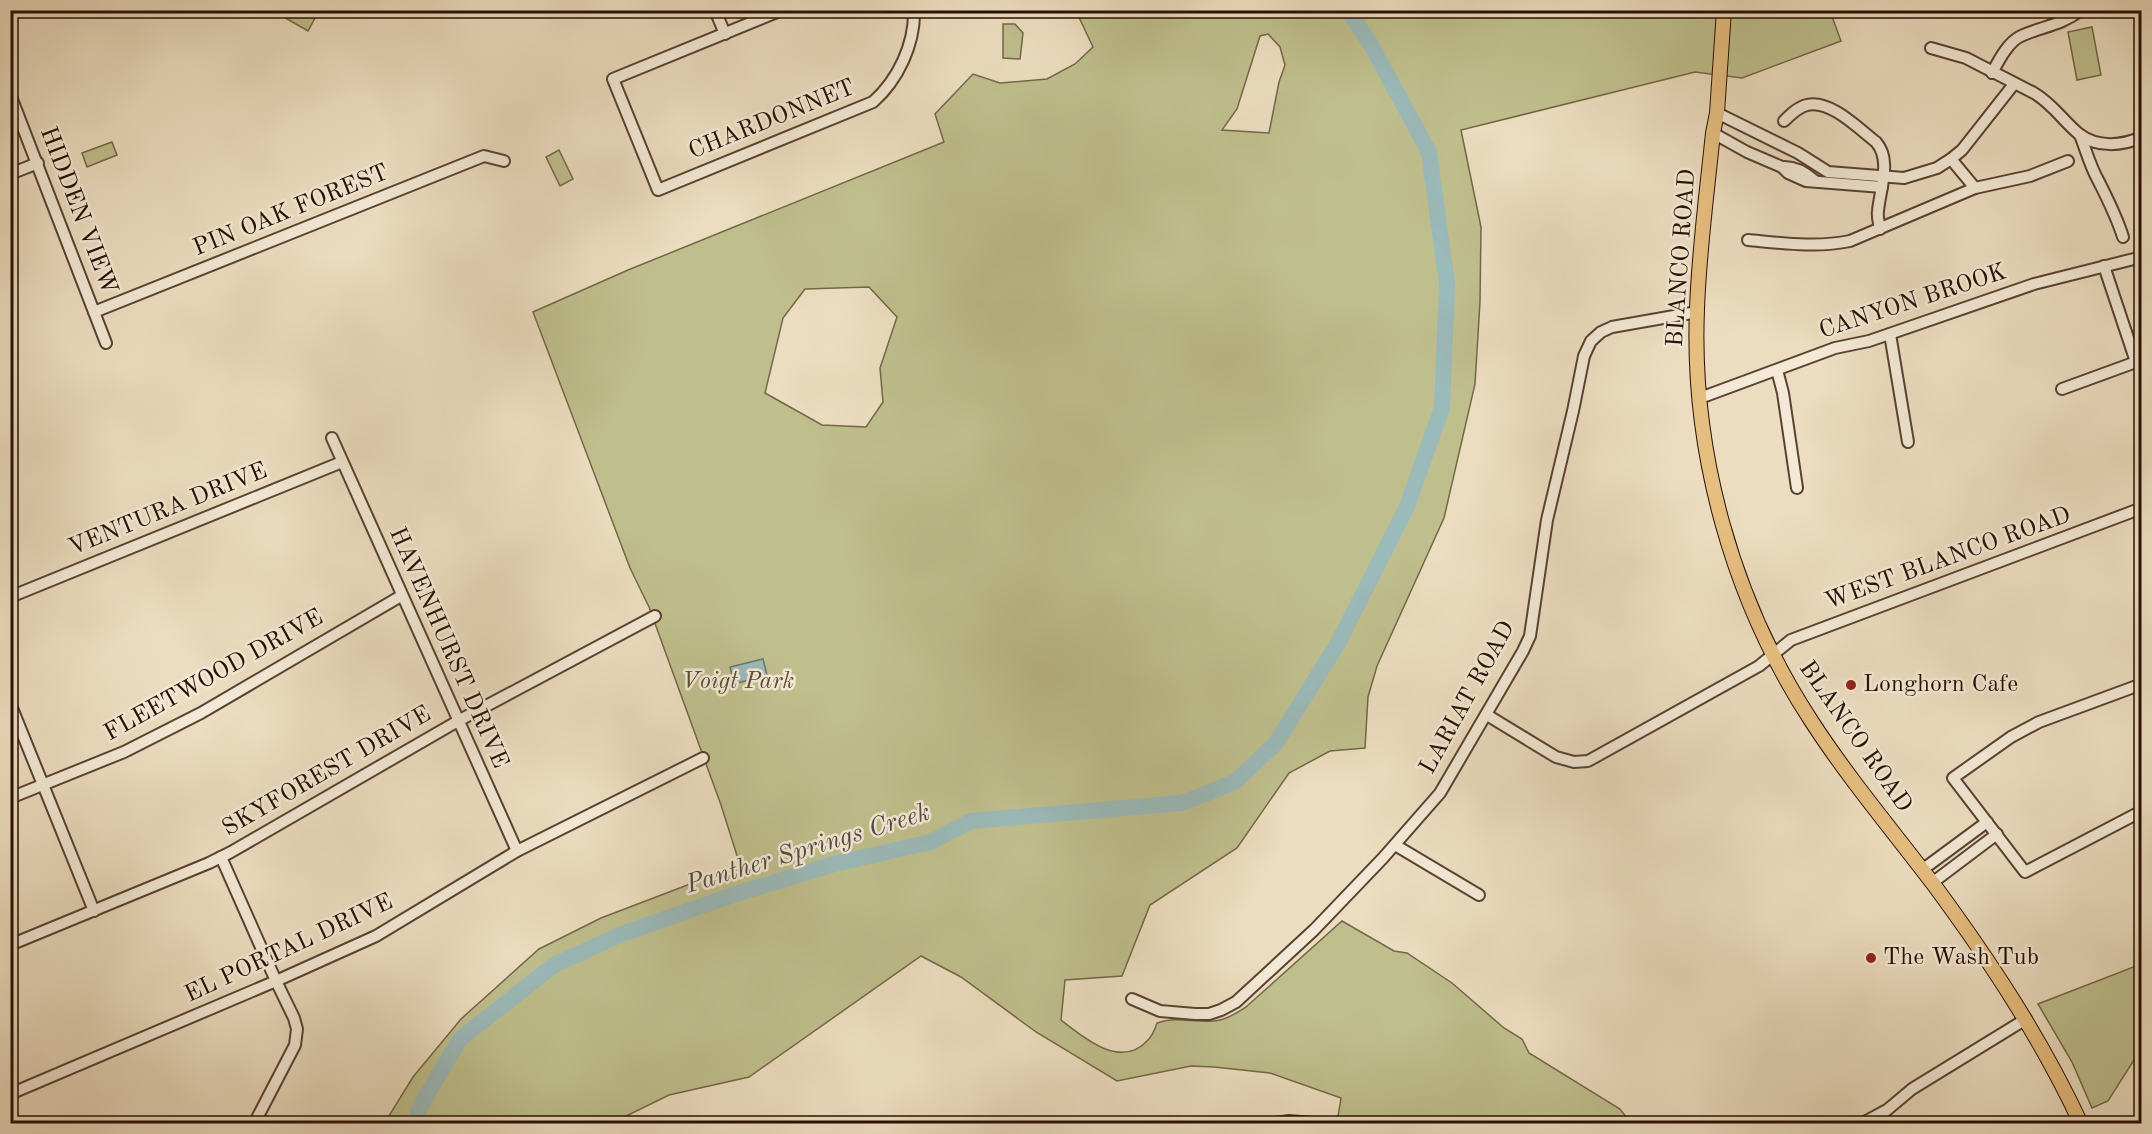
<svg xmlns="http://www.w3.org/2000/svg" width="2152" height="1134" viewBox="0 0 2152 1134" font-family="'Old Standard TT',serif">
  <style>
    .green { fill: #bfbf8d; stroke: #746748; stroke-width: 1.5; fill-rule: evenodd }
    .water { fill: #9bbaba; stroke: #6d7670; stroke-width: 1.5 }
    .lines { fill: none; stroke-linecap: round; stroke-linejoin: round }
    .river { stroke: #9bbaba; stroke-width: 16 }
    .minor-casing { stroke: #594232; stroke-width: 14 }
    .major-casing { stroke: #280f02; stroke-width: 16 }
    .minor { stroke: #f3e9d6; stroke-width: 10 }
    .major { stroke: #e6be80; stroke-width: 14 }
    .poi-dot { fill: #8f2418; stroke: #f3e9d6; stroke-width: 2 }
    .labels { text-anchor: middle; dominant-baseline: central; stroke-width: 5; stroke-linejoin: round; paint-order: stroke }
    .street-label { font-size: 24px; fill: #280f02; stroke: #f3e9d6 }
    .park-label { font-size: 24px; font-style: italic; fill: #5d4d33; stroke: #f3e9d6 }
    .poi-label { font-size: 24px; fill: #280f02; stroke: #f3e9d6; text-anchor: start }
    .water-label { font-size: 26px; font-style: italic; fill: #504b42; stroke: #f3e9d6 }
  </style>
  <rect width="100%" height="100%" fill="#ecddc0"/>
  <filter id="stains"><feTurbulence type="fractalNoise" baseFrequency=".00333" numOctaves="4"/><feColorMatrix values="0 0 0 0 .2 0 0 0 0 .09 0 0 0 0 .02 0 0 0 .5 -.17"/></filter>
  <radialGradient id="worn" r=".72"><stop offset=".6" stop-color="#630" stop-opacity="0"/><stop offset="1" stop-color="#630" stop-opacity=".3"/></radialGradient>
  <g class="green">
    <path d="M282 11H302L315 18 308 31 280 15Z"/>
    <path d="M1076 11H1830L1841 41 1742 78 1695 72 1461 130 1481 227 1480 302 1475 384 1444 518 1377 666 1368 697 1365 748 1330 751 1289 773 1237 848 1150 905 1122 976 1065 980 1061 1020C1084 1038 1121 1070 1148 1040 1152 1036 1155 1029 1157 1023 1178 1015 1199 1025 1220 1020 1229 1018 1238 1012 1246 1007L1342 921 1394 951 1407 953 1452 983 1504 1028 1522 1039 1529 1053 1620 1109 1631 1123H1337L1341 1098 1270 1073 1214 1067 1191 1066 1117 1081 1036 1032 961 977 921 956 749 1077 669 1095 612 1123 384 1124 413 1077 461 1019 539 949 601 918 740 865 721 805 649 607 630 568 533 312 628 270 944 142 935 114 973 74 1000 83 1047 79 1075 64 1093 47ZM1268 34 1280 47 1285 65 1279 82 1269 133 1222 130 1237 109 1260 36ZM869 287 897 317 880 368 883 402 866 427 822 425 765 393 783 318 805 289Z"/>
    <path d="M1003 24H1015L1023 33 1020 59 1003 58Z"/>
    <path d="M2092 27 2101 75 2077 80 2068 32Z"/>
    <path d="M112 142 117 155 87 167 82 153Z"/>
    <path d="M559 150 573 179 560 186 546 157Z"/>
    <path d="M2141 964V1049L2108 1101 2092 1108 2072 1062 2038 1004Z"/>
  </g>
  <path class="water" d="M763 659 767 675 734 684 730 667Z"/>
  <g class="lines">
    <path class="river" d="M414 1124 421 1105 460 1039 554 965 622 934 736 894 834 864 931 842 971 821 1182 803 1235 782 1276 743 1338 643 1406 509 1442 408 1447 284 1429 152 1370 43 1347 10"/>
    <g class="minor-casing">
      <g id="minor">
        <path d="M715 10 725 34"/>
        <path d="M782 10 613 79 658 190 873 102C898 80 915 44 914 10"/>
        <path d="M2140 10 2142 17"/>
        <path d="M1931 48 1966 58 2034 93C2053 104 2063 121 2079 134 2097 148 2122 146 2142 137"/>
        <path d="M1992 73C1999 60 2008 42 2021 36 2043 26 2060 26 2081 10"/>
        <path d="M10 94 106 343"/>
        <path d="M1717 113 1798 153 1828 172 1904 178 1937 168 1951 159 1962 150 2014 84"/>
        <path d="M1784 121C1790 115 1798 107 1807 105 1830 99 1859 129 1876 142 1892 160 1880 189 1878 211 1877 217 1879 223 1880 229"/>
        <path d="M1713 133 1747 152 1782 167 1788 173 1806 181 1882 187"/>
        <path d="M2080 135C2086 150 2090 166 2098 180 2108 200 2116 215 2123 237"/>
        <path d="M1951 159 1975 188"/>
        <path d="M1782 167C1794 166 1805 172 1814 180"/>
        <path d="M10 174 38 163"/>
        <path d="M1748 240C1781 243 1817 248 1850 241L1975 188 2030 176 2068 161"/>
        <path d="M94 312 484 156 504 161"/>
        <path d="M1890 334 1908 442"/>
        <path d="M1777 370 1783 393 1797 488"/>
        <path d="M2062 389 2136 362 2104 266"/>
        <path d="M1700 398 1835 348 1869 341 2034 284 2142 257"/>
        <path d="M332 438 517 851"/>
        <path d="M10 597 342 462"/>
        <path d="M2142 684 2039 722 2011 737 1953 778 2025 872 2142 811"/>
        <path d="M10 703 94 911"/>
        <path d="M1487 715 1556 757 1574 762 1588 761 1759 666 1791 640 2142 508"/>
        <path d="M10 798 124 752 201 713 401 596"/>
        <path d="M1395 845 1479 895"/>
        <path d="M221 857 276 981 294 1018 297 1029 295 1045 254 1124"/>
        <path d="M1922 870 1987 822"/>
        <path d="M1932 883 1997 834"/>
        <path d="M10 945 209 863 231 852 458 721 655 616"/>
        <path d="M1132 999 1160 1011 1195 1014H1209L1221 1010 1236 1002 1314 930 1383 858 1440 793 1523 651 1530 636 1547 520 1573 411 1584 356 1591 341 1601 332 1612 327 1697 312"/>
        <path d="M10 1094 276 981 376 936 517 851 703 758"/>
        <path d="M1269 1124 1289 1121 1324 1124"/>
        <path d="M1383 1124H1407"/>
        <path d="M1861 1124 1887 1110 1912 1089 2026 1019"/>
      </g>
    </g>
    <g class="major-casing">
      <path id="major" d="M1724 10 1717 113 1713 133C1707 192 1699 250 1697 309 1691 452 1733 602 1812 722 1849 779 1893 831 1934 885 1990 961 2041 1038 2081 1124"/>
    </g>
    <use href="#minor" class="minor"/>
    <use href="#major" class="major"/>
  </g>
  <g class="poi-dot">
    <circle cx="1851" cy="685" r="6"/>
    <circle cx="1871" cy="958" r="6"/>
  </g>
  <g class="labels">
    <g class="street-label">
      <text transform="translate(772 120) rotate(-22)">CHARDONNET</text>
      <text transform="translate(78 211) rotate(69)">HIDDEN VIEW</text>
      <text transform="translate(291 211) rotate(-22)">PIN OAK FOREST</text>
      <text transform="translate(1682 258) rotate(-86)">BLANCO ROAD</text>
      <text transform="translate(1913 302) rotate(-18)">CANYON BROOK</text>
      <text transform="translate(168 510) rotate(-22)">VENTURA DRIVE</text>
      <text transform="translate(1948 559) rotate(-20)">WEST BLANCO ROAD</text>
      <text transform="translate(448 648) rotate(66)">HAVENHURST DRIVE</text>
      <text transform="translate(214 676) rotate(-29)">FLEETWOOD DRIVE</text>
      <text transform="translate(1468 698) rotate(-61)">LARIAT ROAD</text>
      <text transform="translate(1855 737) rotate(55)">BLANCO ROAD</text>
      <text transform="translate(327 772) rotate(-30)">SKYFOREST DRIVE</text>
      <text transform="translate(289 949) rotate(-25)">EL PORTAL DRIVE</text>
    </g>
    <g class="park-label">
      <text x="738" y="682">Voigt Park</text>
    </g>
    <g class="poi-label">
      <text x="1863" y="685">Longhorn Cafe</text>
      <text x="1883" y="958">The Wash Tub</text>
    </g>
    <g class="water-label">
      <text transform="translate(808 849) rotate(-17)">Panther Springs Creek</text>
    </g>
  </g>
  <rect width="2152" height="1134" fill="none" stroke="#ecddc0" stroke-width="36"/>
  <rect x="12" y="12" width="2128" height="1110" fill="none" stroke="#280f02" stroke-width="3"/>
  <rect x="18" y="18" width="2116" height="1098" fill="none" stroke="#280f02" stroke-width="1.5"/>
  <rect width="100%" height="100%" filter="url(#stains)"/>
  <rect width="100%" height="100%" fill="url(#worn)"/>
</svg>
